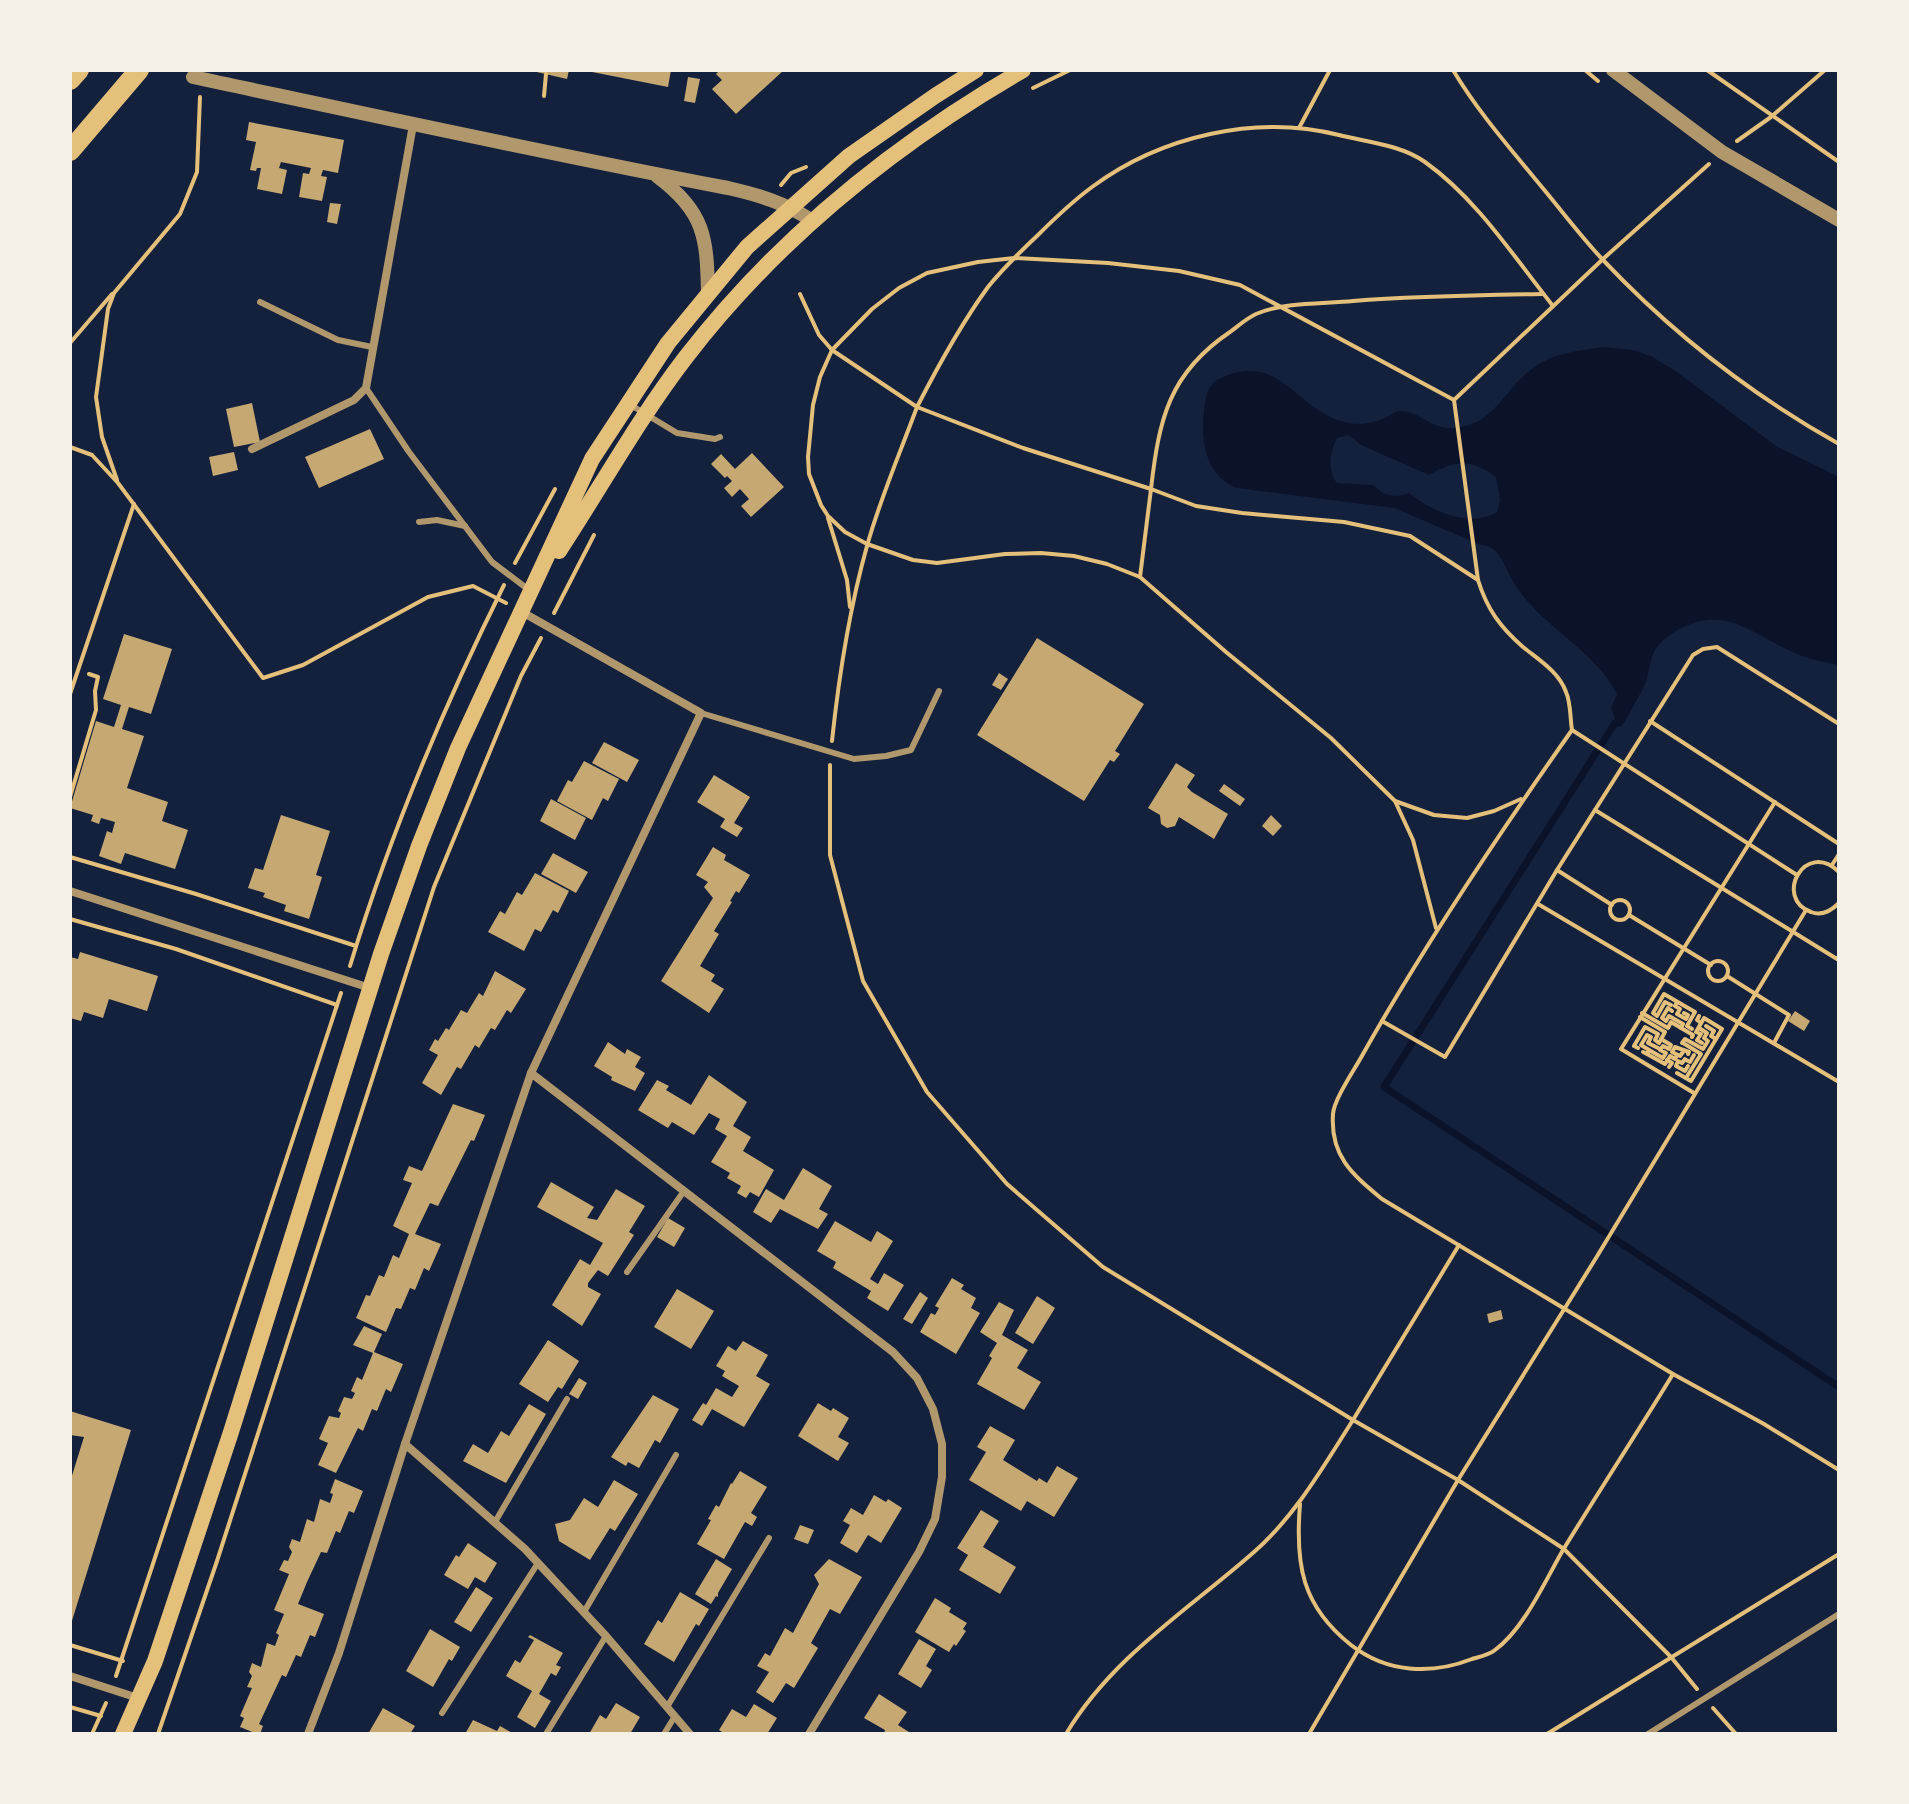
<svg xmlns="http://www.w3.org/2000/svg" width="1909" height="1804" viewBox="0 0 1909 1804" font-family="'Asap Condensed',sans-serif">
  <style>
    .water { fill: #0b132b; fill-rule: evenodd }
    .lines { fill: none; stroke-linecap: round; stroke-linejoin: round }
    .stream { stroke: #0b132b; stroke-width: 7 }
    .building { fill: #c6a872 }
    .path { stroke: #e5c07b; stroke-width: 4 }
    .service { stroke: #b1986c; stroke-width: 6 }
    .minor { stroke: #b1986c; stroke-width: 8 }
    .tertiary { stroke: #b1986c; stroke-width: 14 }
    .secondary { stroke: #e5c07b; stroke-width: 16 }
    .motorway { stroke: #e5c07b; stroke-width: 20 }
  </style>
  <rect width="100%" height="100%" fill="#14213d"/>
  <path class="water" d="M1603 347 1633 350 1651 356 1677 372 1776 446 1839 477V665C1824 662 1810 660 1797 654 1754 636 1725 602 1676 631 1668 636 1658 643 1654 652 1650 661 1649 673 1646 682 1639 697 1630 712 1622 726L1618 727 1611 708 1617 694C1591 644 1536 627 1509 574 1502 560 1498 546 1481 545L1394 508 1237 488C1206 476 1200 441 1204 411 1206 398 1206 386 1219 379 1276 350 1294 405 1338 420 1354 426 1369 425 1385 418 1391 415 1394 411 1401 411 1419 411 1433 430 1453 428 1493 425 1501 395 1528 372 1550 353 1576 351 1603 347ZM1349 435 1361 445 1429 475C1455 460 1471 459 1496 477L1500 500 1497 512C1469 528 1433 512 1409 493 1394 499 1385 496 1373 485L1337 483C1327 470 1330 452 1337 438Z"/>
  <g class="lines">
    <path class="stream" d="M1615 723 1384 1087 1839 1387"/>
  </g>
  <g class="building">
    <path d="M528 70H569L567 79Z"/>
    <path d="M582 70H671L668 87Z"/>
    <path d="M720 70H784L736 114 712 89 722 80 716 74Z"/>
    <path d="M688 77 700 79 695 103 684 101Z"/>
    <path d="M249 122 344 140 338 173 323 170 321 176 327 177 322 201 299 197 303 173 309 174 311 168 281 162 279 168 287 170 282 194 257 189 261 168H257L256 171 250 170 256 142 246 140Z"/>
    <path d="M330 203 341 204 337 224 327 222Z"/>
    <path d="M252 403 260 442 234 447 226 409Z"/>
    <path d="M370 429 384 459 319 488 305 457Z"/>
    <path d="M234 452 238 470 213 476 209 457Z"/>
    <path d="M752 453 784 487 751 517 741 506 749 499 740 489 732 497 724 488 732 481 727 476 725 478 711 464 721 454 735 469Z"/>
    <path d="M124 634 172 649 151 714 129 707 122 729 144 736 127 788 168 802 162 821 188 830 175 869 125 853 121 864 99 856 107 831 112 833 115 822 101 818 99 824 91 821 93 815 70 808 96 721 114 727 121 705 103 699Z"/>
    <path d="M1037 638 1144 704 1115 751 1120 754 1114 762 1110 760 1084 801 977 735Z"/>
    <path d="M999 673 1008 679 1001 690 992 685Z"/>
    <path d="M604 742 639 760 627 782 592 763Z"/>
    <path d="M584 761 619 779 608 801 603 798 592 820 557 801 568 780 572 782Z"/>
    <path d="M1176 763 1195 775 1187 787 1192 792 1228 814 1214 839 1179 817 1175 826 1167 828 1161 824 1160 815 1148 808Z"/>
    <path d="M714 775 750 797 734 823 743 828 737 837 720 827 725 819 697 802Z"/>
    <path d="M1224 784 1245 799 1240 806 1219 791Z"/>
    <path d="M551 799 586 818 575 840 540 821Z"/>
    <path d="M281 815 330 831 316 875 322 877 309 919 284 911 286 905 263 897 265 893 248 888 255 868 263 870Z"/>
    <path d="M1271 815 1282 826 1273 836 1262 826Z"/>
    <path d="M713 847 726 855 724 860 750 875 739 893 736 891 730 901 732 902 714 931 719 934 700 966 715 975 711 981 724 989 709 1013 661 981 713 898 704 887 708 882 696 875Z"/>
    <path d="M553 853 588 872 576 893 541 874Z"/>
    <path d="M535 873 569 891 558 913 553 910 541 932 535 929 524 951 488 932 500 911 505 914 517 892 522 895Z"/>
    <path d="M80 952 158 976 147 1011 109 999 103 1018 84 1012 81 1021 70 1018V957L78 959Z"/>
    <path d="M495 971 526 989 511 1013 507 1010 495 1030 491 1028 479 1048 475 1045 461 1069 457 1067 441 1095 422 1083 438 1055 429 1050 435 1039 438 1041 446 1028 449 1030 461 1010 467 1013 479 993 483 996Z"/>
    <path d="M1795 1011 1810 1021 1804 1031 1788 1021Z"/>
    <path d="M608 1042 625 1054 627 1049 641 1057 635 1067 645 1073 635 1091 611 1080 612 1077 594 1066Z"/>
    <path d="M709 1075 747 1102 733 1126 751 1137 743 1151 774 1170 759 1197 750 1192 746 1198 737 1193 741 1186 727 1178 730 1173 711 1162 727 1136 715 1129 720 1119 709 1113 694 1135 672 1122 668 1128 638 1110 657 1080 669 1086 666 1090 691 1105Z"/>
    <path d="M453 1104 485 1115 474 1141 471 1140 438 1206 430 1203 415 1234 441 1244 429 1271 424 1268 415 1290 410 1288 401 1309 396 1308 386 1332 356 1318 366 1295 370 1296 379 1275 384 1277 393 1255 399 1258 409 1234 393 1226 412 1183 403 1180 409 1166 422 1171Z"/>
    <path d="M803 1168 832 1186 819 1209 828 1214 818 1229 780 1209 771 1223 753 1212 766 1189 784 1200Z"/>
    <path d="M551 1182 594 1207 587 1218 597 1220 616 1189 645 1206 629 1232 634 1235 608 1276 598 1270 588 1283V1287L601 1294 582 1326 552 1305 580 1259 590 1265 603 1243 537 1207Z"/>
    <path d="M668 1218 685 1228 674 1247 657 1237Z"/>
    <path d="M835 1221 871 1242 877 1231 893 1241 870 1279 878 1284 884 1273 904 1285 888 1311 867 1298 871 1291 833 1268 836 1262 817 1251Z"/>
    <path d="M952 1278 964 1285 961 1289 976 1298 971 1308 980 1313 956 1354 920 1332 931 1313 935 1315 939 1308 935 1306Z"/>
    <path d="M677 1289 714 1311 691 1349 654 1327Z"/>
    <path d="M920 1292 928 1298 912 1324 903 1319Z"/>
    <path d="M1037 1296 1055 1308 1033 1344 1015 1333Z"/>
    <path d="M999 1302 1014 1310 1002 1335 1028 1350 1017 1368 1041 1382 1024 1410 977 1384 992 1358 989 1356 997 1343 980 1332Z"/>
    <path d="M1501 1310 1503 1319 1489 1323 1487 1314Z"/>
    <path d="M364 1326 382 1334 374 1352 403 1364 391 1392 386 1389 377 1411 372 1409 363 1431 358 1428 336 1473 318 1465 328 1443 319 1439 329 1416 339 1418 341 1413 338 1411 344 1397 352 1399 355 1393 351 1391 357 1377 362 1380 373 1353 353 1345Z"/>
    <path d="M548 1340 579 1361 562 1389 558 1387 548 1402 519 1384Z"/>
    <path d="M743 1341 768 1355 756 1376 770 1384 744 1427 712 1409 702 1426 692 1420 703 1403 706 1405 716 1388 732 1397 739 1386 722 1376 725 1371 716 1366 728 1346 736 1351Z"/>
    <path d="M579 1378 587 1383 578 1399 569 1394Z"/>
    <path d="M653 1395 679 1409 660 1443 655 1440 639 1468 628 1462 626 1466 611 1457Z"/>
    <path d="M818 1403 831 1411 833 1408 849 1418 838 1437 849 1443 838 1461 798 1436Z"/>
    <path d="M529 1404 546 1414 506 1483 463 1461 473 1444 488 1453 501 1431 509 1436Z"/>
    <path d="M70 1411 131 1430 71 1624 70 1482 84 1437 70 1435Z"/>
    <path d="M990 1426 1015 1440 1003 1460 1037 1481 1039 1478 1047 1483 1057 1466 1078 1478 1054 1517 1027 1501 1021 1511 969 1480 986 1452 977 1447Z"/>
    <path d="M740 1471 767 1487 751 1513 757 1517 752 1526 745 1522 724 1559 697 1544 711 1520 708 1519 716 1505 719 1507 731 1483 732 1484Z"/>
    <path d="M335 1479 363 1491 354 1513 349 1511 340 1533 336 1531 327 1553 321 1552 307 1582 298 1604 324 1614 315 1637 310 1635 301 1657 296 1655 286 1677 282 1675 259 1724 263 1726 260 1734H257L240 1727 244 1718 240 1716 252 1688 247 1687 252 1676 249 1672 252 1663 261 1667 267 1643 275 1646 279 1635 276 1633 284 1614 274 1610 289 1574 279 1570 284 1560 288 1561 292 1552 289 1547 292 1539 300 1542 307 1519 314 1522 320 1499 330 1503 333 1494 330 1493Z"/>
    <path d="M614 1480 638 1494 615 1531 610 1528 590 1560 559 1541 555 1524 570 1520 584 1498 598 1507Z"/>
    <path d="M874 1495 886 1502 888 1499 902 1508 881 1543 868 1535 857 1553 840 1543 850 1525 843 1521 851 1508 863 1515Z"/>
    <path d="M981 1510 999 1521 983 1547 1016 1567 1000 1594 959 1570 968 1555 957 1548Z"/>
    <path d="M800 1525 814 1530 808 1544 794 1539Z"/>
    <path d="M468 1543 497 1563 485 1583 475 1577 468 1589 444 1575 456 1555 459 1557Z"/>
    <path d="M716 1559 732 1569 718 1593V1597L716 1596 711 1604 695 1594Z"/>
    <path d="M829 1559 862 1577 840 1614 830 1609 811 1643 818 1648 794 1688 786 1683 773 1703 756 1692 769 1672 757 1666 765 1653 770 1656 785 1628 793 1633 819 1584 814 1575Z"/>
    <path d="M476 1587 493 1598 471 1632 454 1622Z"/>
    <path d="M680 1592 709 1609 699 1626 696 1624 674 1662 644 1644 658 1620 662 1623Z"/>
    <path d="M935 1598 951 1608 949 1612 967 1623 963 1629 966 1631 956 1646 954 1644 949 1652 915 1632Z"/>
    <path d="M430 1629 460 1647 452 1661 449 1659 433 1687 406 1671Z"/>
    <path d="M530 1635 563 1653 556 1665 561 1667 556 1676 551 1673 539 1694 551 1701 535 1728 517 1717 532 1691 506 1676 515 1660 520 1663 534 1640 528 1637Z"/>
    <path d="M919 1639 936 1649 926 1666 932 1670 921 1688 898 1674Z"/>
    <path d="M879 1694 907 1712 898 1725 912 1734H884L885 1730 864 1718Z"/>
    <path d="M616 1703 640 1717 630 1734H589L600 1715 606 1719Z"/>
    <path d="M754 1704 777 1718 767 1734H725L719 1730 732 1709 746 1717Z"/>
    <path d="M383 1708 415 1726 410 1734H368Z"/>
    <path d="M473 1720 497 1731 500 1726 514 1734H465Z"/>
  </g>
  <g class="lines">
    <g class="path">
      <path d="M1453 70C1478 112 1510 148 1541 186 1562 211 1582 238 1604 261 1673 334 1752 395 1839 444"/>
      <path d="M1585 70 1598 81"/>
      <path d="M1707 70 1839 162"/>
      <path d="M1033 88 1070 70"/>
      <path d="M544 96 546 74"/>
      <path d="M1299 128 1330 70"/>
      <path d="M1737 141 1771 117 1825 70"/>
      <path d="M1709 164 1603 259 1454 400 1478 580C1487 609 1500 627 1523 647 1539 660 1559 672 1566 692 1571 703 1570 718 1572 730 1498 835 1426 942 1363 1054 1355 1069 1334 1099 1333 1114 1330 1156 1352 1174 1382 1199L1673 1374 1764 1424 1839 1470"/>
      <path d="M781 185 791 173 806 167"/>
      <path d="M800 294 819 335 832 350 917 407C900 453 880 499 867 546 849 610 839 675 832 741"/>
      <path d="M70 343 112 294"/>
      <path d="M1454 400 1240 285 1179 271 1108 263 1014 258 978 262 927 273 899 288 872 309 832 350 820 377 813 405 808 457 809 474 821 505 828 516 845 532 867 544 913 560 937 563 1005 554 1041 553 1074 556 1107 564 1140 577 1226 652 1331 738 1395 801 1434 815 1467 818 1494 811 1521 799"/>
      <path d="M70 447 92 455 118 483 263 678 303 665 428 597 473 586 506 603"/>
      <path d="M117 480 102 437 96 397 108 309 114 293 180 214 197 172 200 97"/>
      <path d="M828 518 847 580 850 607"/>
      <path d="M515 563 555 489"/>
      <path d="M1140 577 1151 489 1023 448 917 407C938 366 961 324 988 287 1003 268 1021 251 1038 235 1055 218 1073 201 1092 187 1161 136 1256 114 1339 135 1367 142 1401 145 1425 162 1477 199 1514 257 1553 306"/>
      <path d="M1478 580 1410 536 1344 522 1242 513 1196 506 1151 489C1159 419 1169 373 1230 332 1238 326 1247 318 1256 314 1284 302 1322 304 1353 301 1416 296 1480 295 1543 294"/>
      <path d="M554 613 594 535"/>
      <path d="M70 694 134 504"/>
      <path d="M1650 721 1839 844"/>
      <path d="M1572 730 1797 875"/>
      <path d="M830 765V855L863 981 927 1092 1007 1184 1103 1267 1353 1420C1323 1467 1296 1515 1254 1552 1188 1610 1112 1657 1066 1734"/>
      <path d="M70 797 96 710 95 691 98 677 89 674"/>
      <path d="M1395 801 1413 840 1436 928"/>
      <path d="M1595 810 1837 959 1839 956"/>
      <path d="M70 857 196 894 356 946"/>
      <path d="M1832 865 1839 854"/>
      <path d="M1557 870 1612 905"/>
      <path d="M1839 872C1805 839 1773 898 1811 912 1821 916 1831 911 1839 903"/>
      <circle cx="1620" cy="910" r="10"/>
      <path d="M1538 904 1839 1082"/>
      <path d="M1629 915 1711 965"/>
      <path d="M70 919 176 949 337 1005"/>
      <circle cx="1718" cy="971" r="10"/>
      <path d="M350 966C390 834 443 708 504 585"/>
      <path d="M1727 976 1789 1015 1774 1043"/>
      <path d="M1677 1002 1675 1006 1680 1009 1677 1014 1686 1019 1688 1015 1684 1013"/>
      <path d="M1671 1005 1665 1002 1657 1016 1653 1013 1664 994 1695 1012 1687 1026 1692 1029"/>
      <path d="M1672 1011 1668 1008 1662 1018 1666 1021 1669 1016 1683 1024 1681 1028"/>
      <path d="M1642 1013 1668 1028 1671 1022 1693 1035 1692 1037"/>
      <path d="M1699 1016 1697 1020 1701 1023"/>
      <path d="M1382 1021 1445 1057 1557 870 1693 655 1703 649 1717 647 1839 724"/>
      <path d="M1706 1026 1714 1031 1711 1036 1716 1039"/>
      <path d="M1682 1043 1685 1039 1703 1049 1708 1041 1704 1038 1707 1033 1699 1028"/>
      <path d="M1683 1043 1701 1054 1686 1078"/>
      <path d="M1638 1048 1634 1046 1645 1027 1658 1034 1655 1040 1659 1043 1665 1032 1640 1017"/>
      <path d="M1649 1050 1663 1058 1666 1053 1660 1050 1663 1046 1669 1049 1671 1045 1661 1039"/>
      <path d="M1643 1052 1647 1054 1649 1050 1641 1045 1647 1035 1651 1037 1648 1043 1660 1049"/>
      <path d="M1683 1052 1680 1056 1672 1052 1675 1047 1689 1052 1688 1054"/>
      <path d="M1647 1054 1665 1064 1670 1056 1675 1059 1677 1055"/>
      <path d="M1685 1059 1682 1063 1678 1061 1676 1066 1685 1071 1688 1066"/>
      <path d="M1667 1060 1672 1063 1669 1067"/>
      <path d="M1686 1060 1690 1062 1694 1055"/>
      <path d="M1677 1073 1691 1081 1722 1029 1704 1018 1696 1032 1701 1034 1697 1040 1702 1043"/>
      <path d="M1694 1093 1621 1049 1775 802"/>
      <path d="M1459 1245 1353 1420 1458 1480 1564 1549 1671 1657 1697 1689"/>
      <path d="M1300 1504C1295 1565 1302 1606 1351 1645 1387 1673 1431 1675 1472 1659 1479 1657 1489 1655 1495 1650 1524 1629 1545 1581 1563 1550 1599 1491 1637 1433 1673 1374"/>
      <path d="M70 1645 123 1661"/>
      <path d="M116 1676 341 993"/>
      <path d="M70 1707 101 1716"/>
      <path d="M1713 1708 1736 1734"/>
      <path d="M92 1734 106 1703"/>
      <path d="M158 1734 217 1561 434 887 521 676 541 638"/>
      <path d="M1309 1734 1458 1480 1596 1258 1806 910"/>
      <path d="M1547 1734 1839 1554"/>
    </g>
    <g class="service">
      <path d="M260 302 338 340 372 347"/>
      <path d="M366 388 409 452 492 562 529 590"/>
      <path d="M629 404 677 433 715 439 720 437"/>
      <path d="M419 522 437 520 465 526"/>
      <path d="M701 713 854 759 886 756 911 750 939 691"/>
      <path d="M627 1272 684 1191"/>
      <path d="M495 1522 567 1399"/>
      <path d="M584 1612 676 1455"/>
      <path d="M667 1707 769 1538"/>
      <path d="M442 1713 538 1563"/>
      <path d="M546 1734 606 1636"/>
      <path d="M664 1734 675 1716"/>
      <path d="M1648 1734 1839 1614"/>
    </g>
    <g class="minor">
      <path d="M252 449 354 400 366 388 413 125"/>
      <path d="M70 891 370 988"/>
      <path d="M531 1073 893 1352 917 1378 933 1409 942 1444V1477L935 1519 919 1552 809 1734"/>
      <path d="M405 1444 525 1549 606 1636 690 1734"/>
      <path d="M70 1676 138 1698"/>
      <path d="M308 1734 339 1653 405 1444 531 1073 701 713 522 612"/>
    </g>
    <g class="tertiary">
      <path d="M1613 70 1722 152 1839 220"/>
      <path d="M193 77C371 115 549 154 728 188 759 195 785 203 811 220"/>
      <path d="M658 177C705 212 707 238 708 294"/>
    </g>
    <g class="secondary">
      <path d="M559 551C601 487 639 418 686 357 778 238 893 145 1023 70"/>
      <path d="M123 1734 155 1661 231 1432 381 954 419 846 458 748 592 459 668 343 747 247 849 156 935 96 976 70"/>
    </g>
    <g class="motorway">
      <path d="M70 80 79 70"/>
      <path d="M70 151 139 70"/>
    </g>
  </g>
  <rect width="1909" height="1804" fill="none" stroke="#f6f1e7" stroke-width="144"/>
</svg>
